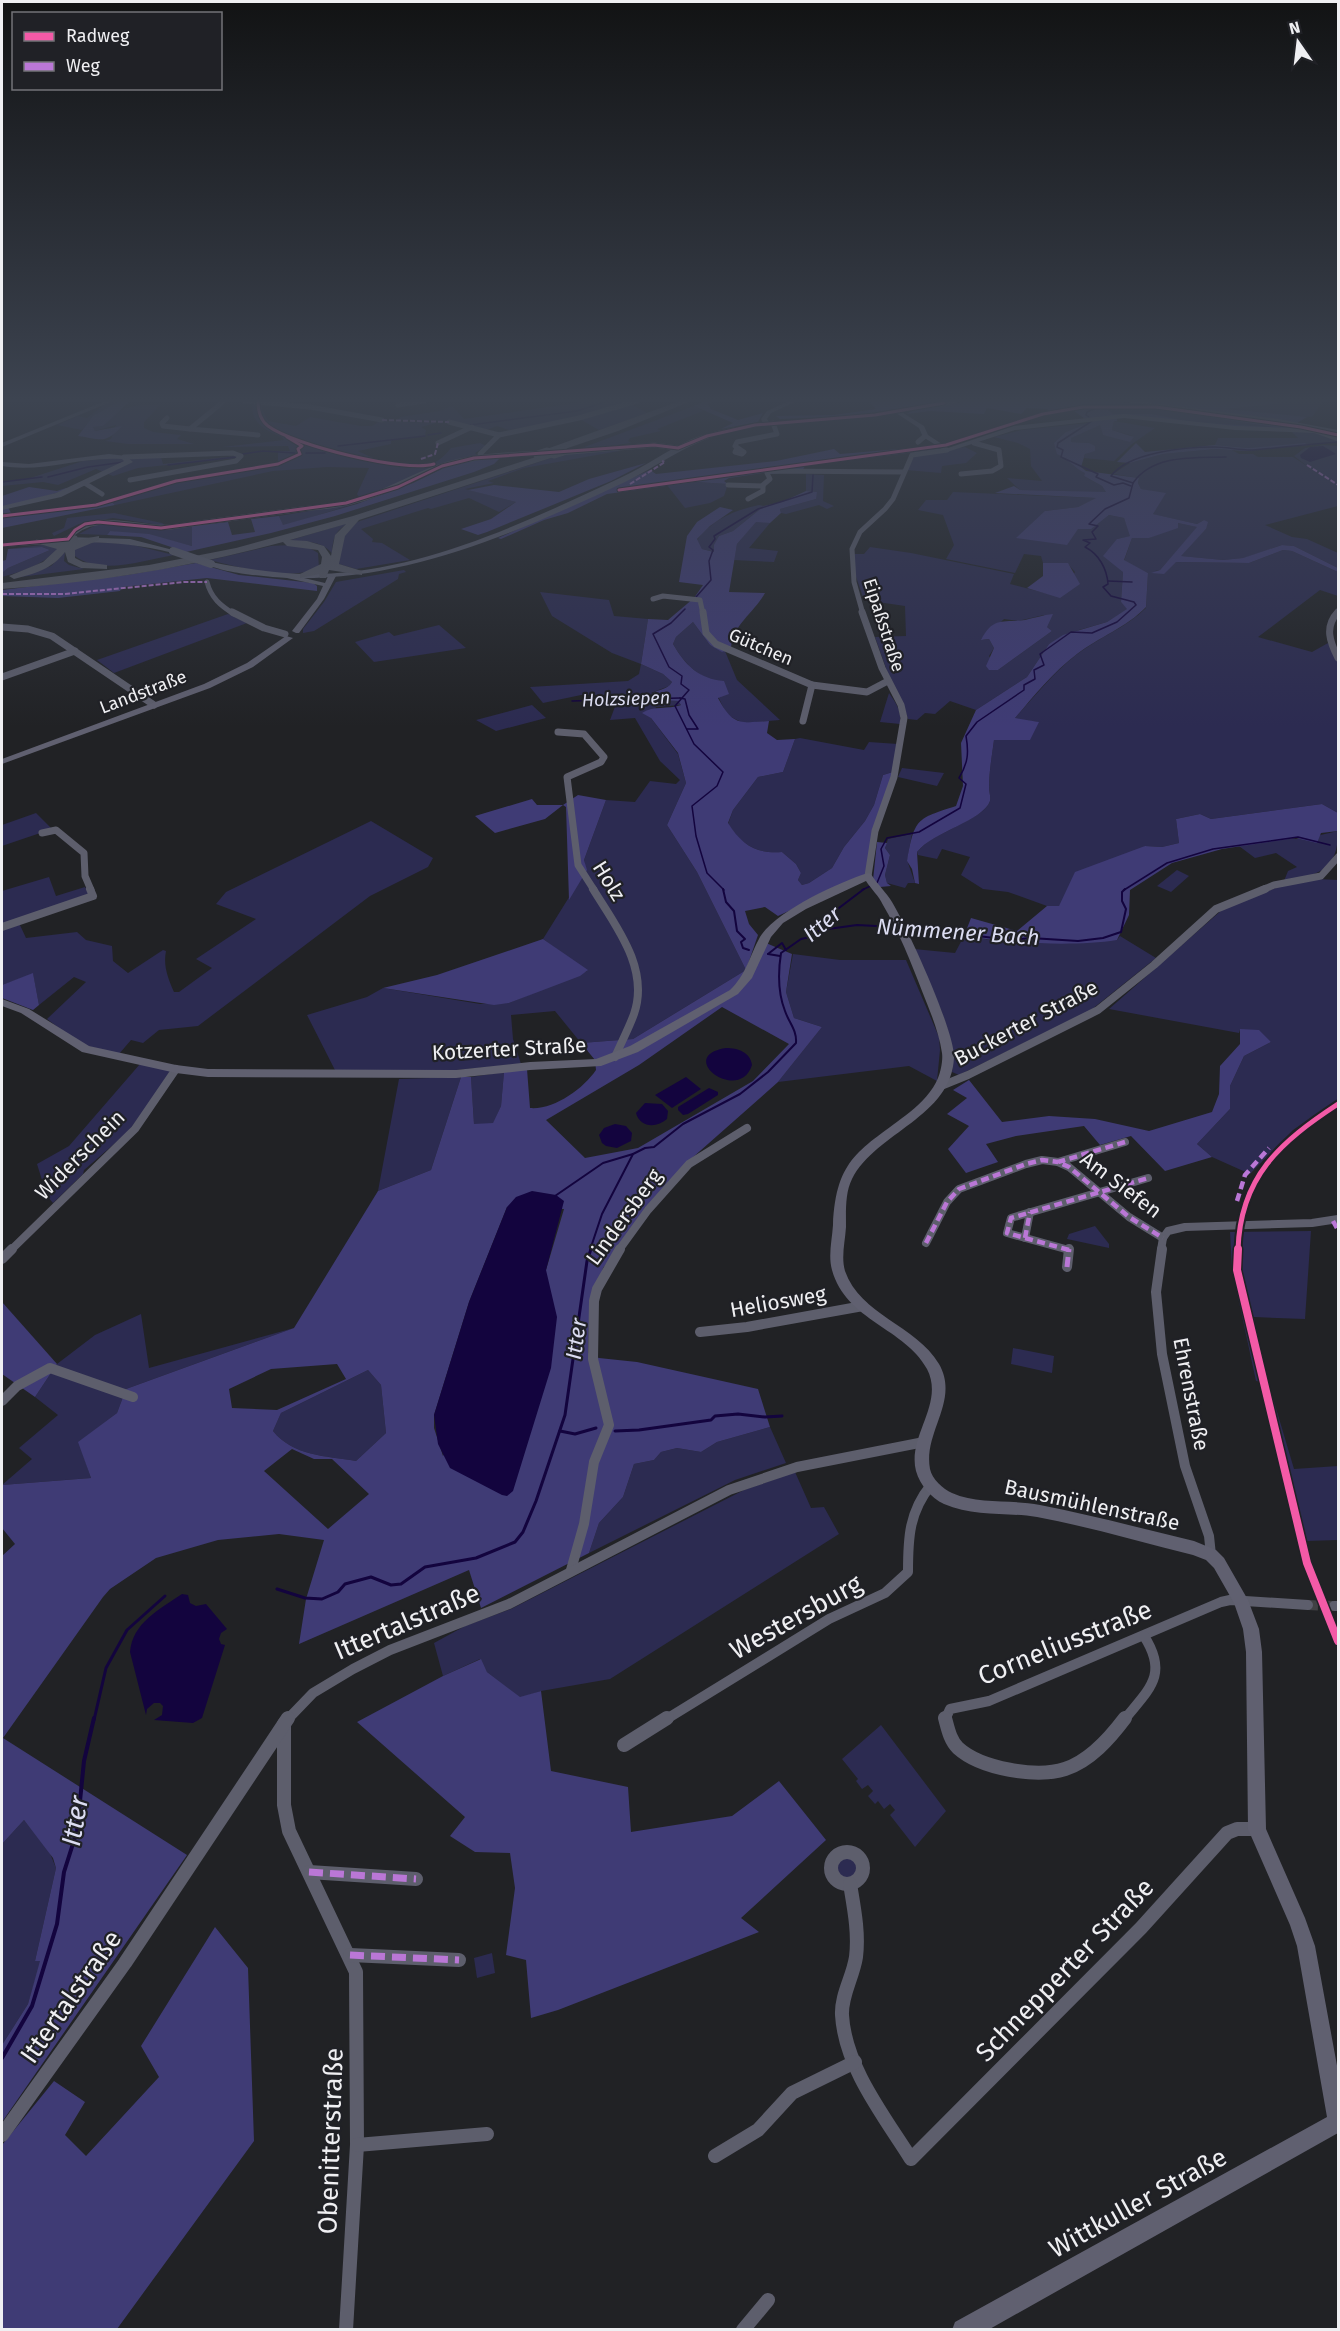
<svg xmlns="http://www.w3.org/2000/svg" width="1340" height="2331" viewBox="0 0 1340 2331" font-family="'Fira Sans',sans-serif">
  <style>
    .green { fill: #2c2b51; fill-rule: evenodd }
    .forest { fill: #3f3b75; fill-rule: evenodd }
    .water { fill: #13043e }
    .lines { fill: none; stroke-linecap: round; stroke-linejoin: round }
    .stream-far3 { stroke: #13043e; stroke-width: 1.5 }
    .stream-far2 { stroke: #13043e; stroke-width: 2 }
    .stream-far1 { stroke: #13043e; stroke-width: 3 }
    .stream { stroke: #13043e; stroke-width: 4 }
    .street-tunnel { stroke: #404144; stroke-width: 10; stroke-dasharray: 10 5; stroke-linecap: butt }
    .street-far4 { stroke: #5d5e6c; stroke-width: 5 }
    .street-far3 { stroke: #5d5e6c; stroke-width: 7 }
    .street-far2 { stroke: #5d5e6c; stroke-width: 8 }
    .street-far1 { stroke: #5d5e6c; stroke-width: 10 }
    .street { stroke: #5d5e6c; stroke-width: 14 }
    .secondary { fill: #606070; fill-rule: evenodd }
    .primary { fill: #5d5e6e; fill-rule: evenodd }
    .highway { fill: #585965; fill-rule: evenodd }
    .primary-bridge { stroke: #5d5e6e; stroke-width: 8 }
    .highway-bridge { stroke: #585965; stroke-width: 9 }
    .quiet-far3 { stroke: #ba77d6; stroke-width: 2; stroke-dasharray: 5 2; stroke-linecap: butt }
    .quiet-far2 { stroke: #ba77d6; stroke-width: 4.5; stroke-dasharray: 8 4.5; stroke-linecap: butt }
    .quiet-far1 { stroke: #ba77d6; stroke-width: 5; stroke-dasharray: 10 5; stroke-linecap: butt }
    .quiet { stroke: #ba77d6; stroke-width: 7; stroke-dasharray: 14 7; stroke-linecap: butt }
    .cycleway-far2-casing { stroke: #202126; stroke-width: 5 }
    .cycleway-far1-casing { stroke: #202126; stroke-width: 9 }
    .cycleway-casing { stroke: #202126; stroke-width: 11 }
    .cycleway-far2 { stroke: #f35aa7; stroke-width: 3 }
    .cycleway-far1 { stroke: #f35aa7; stroke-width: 5 }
    .cycleway { stroke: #f35aa7; stroke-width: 8 }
    .labels { text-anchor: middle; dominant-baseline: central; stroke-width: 4.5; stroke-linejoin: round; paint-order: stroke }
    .far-street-label { font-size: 18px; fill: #efeff2; stroke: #202126 }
    .far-water-label { font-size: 18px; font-style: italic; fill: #dbdcf1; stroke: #202126 }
    .street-label { font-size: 21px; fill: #efeff2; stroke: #202126 }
    .water-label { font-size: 22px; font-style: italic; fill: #dbdcf1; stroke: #202126 }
    .near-street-label { font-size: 26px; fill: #efeff2; stroke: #202126 }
    .near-water-label { font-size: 27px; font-style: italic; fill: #dbdcf1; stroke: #202126 }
  </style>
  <rect width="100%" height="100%" fill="#212225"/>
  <g class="green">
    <path d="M115 401H119L93 416 82 430 57 425 78 416 87 418 104 405Z"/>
    <path d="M589 401H632L571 419 509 430 497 426 486 430 452 421 398 420 400 417 440 411 452 406 464 419Z"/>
    <path d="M1276 401H1323L1312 417 1283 416 1226 409 1278 404Z"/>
    <path d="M253 403 262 404V409L268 421 296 426 310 417 361 426H372L380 421 436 423 421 427 426 430 425 436 391 440V444L358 451C390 466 426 481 451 448L480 443 486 446 475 453 478 456 359 497 357 494 369 468 327 467 273 471 115 505 110 500 172 480 278 463V451H290L288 446 222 447 284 440 282 437C266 431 249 422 253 403Z"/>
    <path d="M161 404 144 422V428L153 432 181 435 177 439 194 444H128L105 441 111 439 116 425 95 431 93 427 103 426C118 405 137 405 161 404Z"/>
    <path d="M631 404 647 413 599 430 580 419Z"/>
    <path d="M694 406 703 411 657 429 661 431 630 438 628 441 631 443 574 451Z"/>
    <path d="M1112 408 1155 409 1281 426 1282 429 1190 422 1138 414H1113L1107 410Z"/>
    <path d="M1114 421 1155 428 1132 444 1114 461 1084 458 1089 443 1071 442V437L1100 424 1103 435 1133 436 1112 430Z"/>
    <path d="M1088 423 1066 432 1069 460 1086 473 1084 476 1102 486 1107 493 1020 490 1007 478 1042 481 1031 466 1030 449 1018 443 994 437 1022 430Z"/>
    <path d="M1291 431 1316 432 1338 442 1248 448 1215 445 1218 438H1298Z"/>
    <path d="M1324 445 1338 446V506L1265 525 1292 537 1307 539 1338 553V568L1294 546 1282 545 1244 558 1223 560 1180 556 1206 529 1204 520 1197 524 1152 514 1165 494 1141 489 1138 483 1139 478 1113 474 1130 463 1163 454 1216 449 1232 450 1239 454H1253L1258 457H1293L1307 466 1294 456 1305 448Z"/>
    <path d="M965 447 977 453 966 463 942 466 941 473 906 470 915 455Z"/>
    <path d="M617 449 619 451 524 468 488 481 494 483 465 489 516 502 499 512 469 498 431 509 428 508 361 529 373 539 372 542 382 543 410 560 356 569 339 564 341 539 357 522 566 453Z"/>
    <path d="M160 454 163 464 236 456 235 458 138 468 113 476 96 469 58 485 43 482 2 486V481L24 480 83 461Z"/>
    <path d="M806 474 824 475 823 501 834 506 827 509 819 505 786 514 781 513 780 509 816 499V492L806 491Z"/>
    <path d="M696 482 728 484 724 496 710 503 685 508 667 485Z"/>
    <path d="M953 492 1097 498 1078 507 1045 511C1075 527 1079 538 1109 515L1124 518 1131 536 1117 539 1123 572 1121 602 1128 609 1107 622 1079 630 1049 644 1027 677 976 710 950 701 935 714 925 713 917 720 908 719 902 701 894 691 875 637 906 636 905 606 864 600 853 568V554H864L870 547 911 553 1014 574 1010 584 1060 597 1075 572 1068 564 1043 563 1041 556 1024 554 1015 573 946 559 954 545 943 515 918 510 926 500H947ZM1044 615 1047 627 1052 631 998 670 989 656 994 648 989 639 982 640 1004 619 1018 621Z"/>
    <path d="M357 503 283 526 279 516Z"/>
    <path d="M759 505 764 506 733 531 719 536 714 552 702 549 697 540C713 519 735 510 759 505Z"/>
    <path d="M114 513 162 523 166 526 113 518 79 524 54 536 52 533 64 528 67 518Z"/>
    <path d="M756 521 770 523 749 548 778 551 774 562 734 560 737 544Z"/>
    <path d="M348 523C335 531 333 538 332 553 319 539 301 541 284 542Z"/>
    <path d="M1178 523 1198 527 1160 570 1155 571 1164 572 1175 562 1249 563 1283 550 1292 551 1338 572V596L1320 590 1258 637 1312 652 1328 643 1338 660V813L1322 804 1211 819 1200 814 1176 819 1179 843 1162 847 1145 846 1059 906H1047L1008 892 983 889 961 875 970 857 942 849 937 859 918 855 917 852C934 831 984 820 990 801 991 797 989 792 989 787 989 772 992 755 994 740L1038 722 1014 719C1034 697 1053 673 1076 655 1099 637 1126 628 1146 608L1148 573 1124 561 1132 538H1149Z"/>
    <path d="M124 524 192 526V546L165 539 110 531 107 535 79 534 96 525Z"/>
    <path d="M94 542 129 544 174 555C144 560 101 576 75 556L74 549Z"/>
    <path d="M42 545 59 547C44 565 24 571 2 577V573L8 568 50 550 42 547 8 549Z"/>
    <path d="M271 546C287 545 305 543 318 553L319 568C290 581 240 568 210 560Z"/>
    <path d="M65 552 64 561 69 565 84 569 20 577 51 566Z"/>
    <path d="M404 570 406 572 399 574 398 579 314 631 303 633V629L324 602 336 582Z"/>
    <path d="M540 592 609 600 614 616 648 619 641 664 663 674 672 682 669 686 651 693 656 700 678 701 681 705 656 707 651 718 678 754 686 783 667 825 697 872 746 970 633 1039 581 1043 555 1011 511 1015 513 1039 521 1064 445 1071 336 1072 307 1015 367 997 383 988 480 1004 509 1003 587 971 543 939 586 870 584 860 606 800 635 802 650 781 676 784 680 780 660 761 635 718 610 720 616 704 612 695H581L543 703 530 687 628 681 639 674 641 664 612 653 552 616Z"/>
    <path d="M228 614 247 623 114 673 97 660Z"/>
    <path d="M693 622 710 645 725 651 737 680 780 720 743 723 727 715 710 680C694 673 682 660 673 644L676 637Z"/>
    <path d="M439 625 466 648 374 662 355 642 389 632 394 636Z"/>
    <path d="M889 693C896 703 902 711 900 724L880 722Z"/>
    <path d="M532 705 546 718 496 731 476 720Z"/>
    <path d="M800 738 864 750 869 742 898 744 893 772 883 775 874 805 865 821 844 847 832 868 809 883 802 885 798 880 801 873 796 864 782 852C756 854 742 845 728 824L733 810 758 777 783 772 795 739Z"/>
    <path d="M902 768 944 773 937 786 898 777Z"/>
    <path d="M36 813 52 829 2 846V825Z"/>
    <path d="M371 821 433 858 428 867 370 896 198 1026 159 1030 143 1043 131 1040 119 1054 80 1044 47 1019 86 982 74 977 39 1005 33 974 2 985V929L19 923 26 938 77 932 86 940 112 946 113 961 128 973 163 950 166 951C163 966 168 978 174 992H179L212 968 196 959 256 919 216 904 226 892Z"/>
    <path d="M1338 831C1338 871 1319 875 1284 881L1288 871 1297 867 1276 853 1255 858 1239 846 1285 839H1303Z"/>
    <path d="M912 834 907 860 915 883H908L905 888 887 883 885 875 890 855 885 848 888 839Z"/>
    <path d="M1177 870 1189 876 1171 892 1157 886Z"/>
    <path d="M49 877 56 896 85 887 89 894 2 925V891Z"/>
    <path d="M1316 879 1338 880V1099L1293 1130 1250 1174 1212 1157 1197 1144 1230 1109V1086L1244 1056 1271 1042 1240 1030 1239 1033 1109 1009 1223 909 1283 885Z"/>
    <path d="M964 936 1005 942 1117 940 1120 936 1156 958 1091 1010 959 1075 952 1072C959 1038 928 982 914 949L955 953Z"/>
    <path d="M793 954 840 960H906L939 1037 940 1050 937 1081 909 1066 778 1082 822 1027 794 1018 786 992Z"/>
    <path d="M140 1064 170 1070 169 1076 128 1132 84 1170 83 1174 53 1203 47 1196 37 1164 69 1146Z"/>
    <path d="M504 1072 501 1106 493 1124H474L471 1077Z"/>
    <path d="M461 1077 431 1170 378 1191 399 1079Z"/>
    <path d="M1095 1226 1109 1244V1248L1067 1239 1069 1234Z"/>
    <path d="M1311 1231 1305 1319 1254 1317 1262 1361 1294 1469 1338 1466V1540L1306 1541C1314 1575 1339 1617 1338 1650L1304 1564 1261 1382 1256 1381 1232 1269 1230 1232Z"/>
    <path d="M141 1314 149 1368 294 1328 126 1389 117 1413 79 1442 91 1478 2 1485 32 1459 19 1448 58 1415 35 1397 57 1364 95 1335Z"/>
    <path d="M1013 1348 1054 1356 1052 1373 1011 1364Z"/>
    <path d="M368 1370 381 1385 386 1433 356 1461C326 1456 293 1456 273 1431L281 1413Z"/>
    <path d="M770 1427 786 1463 735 1480 589 1553 599 1523 623 1497 634 1464 654 1460 661 1452 677 1448 701 1452 717 1442Z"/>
    <path d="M795 1472 811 1508 824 1507 839 1534 610 1679 541 1691 520 1698 487 1672 480 1659 443 1676 434 1643 465 1626 511 1609 744 1490Z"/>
    <path d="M881 1725 946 1811 915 1847 890 1815 895 1810 890 1804 884 1809 878 1801 875 1804 868 1796 873 1791 868 1785 862 1789 856 1781 858 1779 842 1759Z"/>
    <path d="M24 1820 49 1851 56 1868 35 1961H41L28 2004 2 2045V1844Z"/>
    <circle cx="847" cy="1868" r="10"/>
    <path d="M492 1953 495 1973 477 1978 474 1958Z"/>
  </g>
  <g class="forest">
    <path d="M119 401H130L103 426 93 427 95 431 122 426C105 445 101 439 78 436L93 416Z"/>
    <path d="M705 401H713L708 404 711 409 738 420 763 413 758 422 721 429 733 423 694 406Z"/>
    <path d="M869 401H944L852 416 780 419 776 416 834 415 876 409Z"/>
    <path d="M968 401H1109L1139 404 1298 425 1338 434V439L1319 432 1195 424 1141 416 1085 419 1073 410 1051 413 1047 409 1027 408 1021 414 987 408 984 414 930 411 907 414 913 410ZM1112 408 1155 409 1282 428 1190 422 1152 414H1113L1108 410Z"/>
    <path d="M1132 401H1276L1278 404 1226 409 1307 417 1297 423Z"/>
    <path d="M1117 418V421H1114L1112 430 1134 437 1130 442 1103 435 1100 425 1071 438V442L1089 443 1095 446V451L1085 454 1081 467 1086 471 1139 478 1138 483 1141 489 1166 493 1153 514 1197 524 1204 520 1208 522 1206 529 1181 556 1223 560 1243 558 1282 545 1294 546 1338 568V572L1292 551 1283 550 1249 563 1176 562 1164 574 1151 573 1160 570 1197 527 1178 523V528L1149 538H1132L1124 560 1148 573 1146 607C1126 628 1099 637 1077 654 1053 672 1034 696 1015 718L1039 722 1030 740H994C992 755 989 772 989 787 989 792 991 797 990 801 983 821 934 831 917 852L919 884 915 883 912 869 907 861C915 818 916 819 956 806L963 786 961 743 976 710 1027 677 1049 644 1063 635 1107 622 1127 609 1121 602 1123 572 1103 556 1117 539 1130 536 1124 518 1109 515 1091 529H1078L1067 545 1016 538 1045 511 1078 507 1096 498 995 493 1014 486 1020 490 1106 492 1102 486 1084 476 1085 473C1074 468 1069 459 1057 454L1054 443 1066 432 1088 423V421Z"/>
    <path d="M1136 443 1145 452 1215 445 1248 448 1305 443 1308 445 1245 451 1216 449 1163 454 1130 463 1117 462Z"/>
    <path d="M935 446 939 449 805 466 802 471 770 474 769 472 729 478 724 481 728 484 696 482 607 494 568 513 544 520 501 539 498 538 650 470 656 474 776 461 834 449 840 454Z"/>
    <path d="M500 458 494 464 474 472 335 516 271 533 186 552 141 537 107 535 110 531 149 534 192 546V526L228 522 232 535 255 532 251 519 279 516 283 525 357 504 413 483 452 464 480 459Z"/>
    <path d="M646 463 611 481 487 532 478 535 461 529 491 519 516 502 468 490 494 485 559 492 589 479Z"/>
    <path d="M29 487 57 491 66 488 70 489 8 507 12 515 45 512 110 500 115 505 2 528V496Z"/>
    <path d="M806 491 817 492 816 499 780 509 781 513 770 523 756 522 737 544 729 592 765 593C755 612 732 625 731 649L722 652 710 645 693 622 676 637 673 644C685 665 699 679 724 681L729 694 718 698C733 726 740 723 769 721L767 733 777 740 795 739 783 772 758 777 733 810 728 823C742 845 756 854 782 852L796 864 801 873 798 880 802 885 809 883 832 868 844 847 865 821 874 805 883 775 893 772 866 875 778 916 765 907 745 911 749 924 758 935 746 970 766 943 792 954 786 992 794 1018 822 1027 778 1082 683 1166 603 1268 589 1323 588 1353 599 1358 637 1362 758 1389 770 1427 717 1442 701 1452 677 1448 661 1452 654 1460 634 1464 623 1497 599 1523 589 1553 481 1608 469 1570 299 1644 306 1599 324 1540 279 1534 218 1540 156 1558 110 1589 103 1597 3 1738 187 1855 2 2122V2045L28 2004 40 1961H35L56 1868 53 1858 24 1820 2 1844V1556L15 1544 2 1528V1485L91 1478 78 1442 117 1413 126 1389 294 1328 378 1191 431 1170 461 1077H471L474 1124 493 1123 501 1106 504 1072 527 1069 530 1108C554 1110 583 1089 596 1070L595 1060 581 1043 633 1039 746 970 697 872 667 825 686 783 678 753 651 718 642 713C654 705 667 710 681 705L678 701 651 700 649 696C655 689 667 691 672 682L663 674 641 664 648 619 668 620 694 598 703 585 679 582 687 536 697 522 720 507 733 510 710 526 697 539 702 549 714 552V545L719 536 733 531 764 506 782 502ZM722 1007 789 1044 753 1081 638 1148 585 1158 546 1120 639 1065ZM507 1207 564 1209 546 1270 443 1456 434 1428V1415L469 1302ZM337 1364 346 1379 277 1410 232 1408 229 1389 271 1369ZM368 1370 381 1385 386 1433 356 1461C326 1456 293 1456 273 1431L281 1413ZM292 1449 314 1459H332L369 1494 328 1529 264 1471Z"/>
    <path d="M42 547 50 550 8 568 2 573V561L6 560 8 549Z"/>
    <path d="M196 563 239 575 313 583 317 586V591L207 578 122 587 120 591 58 598 2 596V590L127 575Z"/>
    <path d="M1043 563H1068L1080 584 1060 598 1027 588 1043 576Z"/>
    <path d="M1053 614 1047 627 1052 631 998 670H989L986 666 994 648 989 639 981 640C993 616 1003 623 1025 620 1034 618 1043 615 1053 614Z"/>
    <path d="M578 795 606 800 584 860 587 870 569 900 566 807 563 805 545 819 495 833 475 816 532 799 537 805H563Z"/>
    <path d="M1322 804 1338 813V831L1321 833 1317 843 1296 838 1222 849 1172 863 1130 890 1129 915 1117 940C1072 947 1010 943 964 936L971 918 1017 931 1047 906H1059L1075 872 1145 846 1162 847 1179 843 1176 819 1200 814 1211 819Z"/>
    <path d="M877 842 887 843 885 848 890 855 885 875 887 883 891 886 880 887 873 880Z"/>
    <path d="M543 939 588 970 580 976 509 1003 494 1005 383 988 437 975Z"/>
    <path d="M33 973 39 1005 33 1010 2 998V985Z"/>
    <path d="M1240 1029 1259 1030 1271 1042 1244 1056 1230 1086V1109L1197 1144 1212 1157 1165 1171 1131 1136 1100 1145 1084 1126 1016 1136 986 1144 998 1162 966 1173 948 1149 969 1126 947 1114 967 1098 953 1090 969 1080 1002 1122 1049 1116 1095 1119 1149 1131 1212 1112 1219 1094 1220 1066 1240 1044Z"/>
    <path d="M2 1302 57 1364 35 1397 2 1374Z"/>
    <path d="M481 1659 487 1672 520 1697 541 1691 551 1771 628 1787 631 1832 732 1816 779 1781 826 1840 741 1918 759 1932 558 2010 531 2018 526 1960 506 1955 515 1888 510 1853 475 1852 450 1836 465 1817 357 1722 443 1676Z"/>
    <path d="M215 1927 248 1968 254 2141 117 2329 2 2330V2145L54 2081 85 2102 65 2135 86 2156 159 2077 141 2046Z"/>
  </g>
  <g class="water">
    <path d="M1323 446 1336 454 1310 462 1301 458 1300 455 1310 447Z"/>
    <path d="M726 1048C738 1048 750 1052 752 1065 739 1105 674 1056 726 1048Z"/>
    <path d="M686 1077 701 1089 672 1108 655 1095Z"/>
    <path d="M709 1088 718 1092V1095L688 1114 683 1115 678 1110V1107Z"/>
    <path d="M645 1103 662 1104 668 1111 667 1119C657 1128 640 1128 636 1113Z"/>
    <path d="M615 1124 626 1126 632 1133 631 1141 617 1148 606 1146 602 1143 599 1135 604 1128Z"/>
    <path d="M532 1191 556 1195 564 1201 546 1270 557 1317 551 1368 513 1491 507 1496 502 1495 450 1468 438 1444 434 1415 469 1302 507 1207 516 1197Z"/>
    <path d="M182 1594 188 1595 190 1603 196 1606 206 1604 227 1629 221 1633 219 1639 221 1644 225 1645 202 1718 193 1723 154 1720 162 1715 163 1706 160 1703H154L147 1709 146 1715 130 1652C132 1623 160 1609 182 1594Z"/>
  </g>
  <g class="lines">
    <g class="stream-far3">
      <path d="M1089 417 1086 415 1087 412 1094 409"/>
      <path d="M1092 421 1058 443 1057 447 1063 450 1061 457 1098 474 1096 477 1114 485 1123 483 1131 486"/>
      <path d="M470 425 577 411 608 401"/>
      <path d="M428 435 441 433"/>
      <path d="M338 446 425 436"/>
      <path d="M306 453H325"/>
      <path d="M243 454 263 451 295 453"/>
      <path d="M168 465 236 457"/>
      <path d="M48 477 88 467 124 462"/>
      <path d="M2 482 42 477"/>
      <path d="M1133 483C1153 454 1194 458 1226 457"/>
      <path d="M1108 581 1132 582"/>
      <path d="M696 597 711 580 709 561 713 550 709 547 715 539 714 536 758 509 812 492 813 475"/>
      <path d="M685 609 671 623 653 634 669 667 682 676 681 684 689 690 675 706 694 744 723 772 717 786 692 806 696 836 707 873 724 890"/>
      <path d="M680 698 685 699 689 715 698 729H687"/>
      <path d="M572 701 680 698"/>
      <path d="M862 890 877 883 884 866 881 849 887 838 919 832 960 808 966 784 959 778C968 763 969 753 966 736L977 722 1024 690V685L1035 679 1034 670 1044 665 1040 654 1071 632 1092 633 1117 622 1136 605 1134 602 1111 596 1103 587 1108 584C1107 569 1099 554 1085 547L1090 543 1083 540 1096 539 1092 532 1098 526 1089 524 1105 509 1129 498 1133 483 1111 476C1129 452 1186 447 1214 447 1227 447 1238 450 1251 450 1280 448 1309 444 1338 442"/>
      <path d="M1124 890 1167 863 1213 849 1298 837 1330 845"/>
    </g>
    <g class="stream-far2">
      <path d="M723 889 726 902 734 911 737 931 745 939 741 942 743 948 749 950"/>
      <path d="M904 927H930L946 932 1010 940 1031 938 1078 941 1103 938 1121 932 1126 909 1122 901V892L1125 889"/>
      <path d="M821 930 857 925 895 927"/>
      <path d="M768 954 782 943 786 950"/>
      <path d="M768 954 780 956"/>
      <path d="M555 1196 603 1163 633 1154"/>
      <path d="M590 1250 602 1214 633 1154 645 1148 654 1147 683 1124 740 1094 768 1072 796 1043C797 1030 789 1023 785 1011 778 993 778 972 781 953L801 939 815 936 831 914 864 889"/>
    </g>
    <g class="stream-far1">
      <path d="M560 1431 575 1434 596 1428"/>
      <path d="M615 1431 639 1430 711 1420 715 1416 738 1414 765 1417 782 1416"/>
      <path d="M277 1589 305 1598 322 1599 338 1592 345 1584 371 1577 391 1585 401 1584 425 1567 476 1558 515 1542 523 1532 536 1501 565 1415 587 1261 591 1249"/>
      <path d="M94 1720 106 1668 127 1630 165 1596"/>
    </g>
    <path class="stream" d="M2 2058 32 2006 57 1924 64 1872 77 1831 84 1761 94 1718"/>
    <path class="street-tunnel" d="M1308 1605 1334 1606"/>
    <g class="street-far4">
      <path d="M224 401 190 429 258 435"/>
      <path d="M245 401 310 407 382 420"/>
      <path d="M398 405 424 401"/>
      <path d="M167 418 162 423 163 426 190 429"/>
      <path d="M449 422 499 435 480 454 482 457"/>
      <path d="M1316 431 1338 439"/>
      <path d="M499 435 579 418 637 401"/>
      <path d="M918 442 925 436"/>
      <path d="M438 443 472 427"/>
      <path d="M737 448 735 452 742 454 744 452 735 446 737 442 777 434 773 423"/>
      <path d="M558 453 654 445 678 448"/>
      <path d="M124 457 233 453 241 456 236 461 130 480"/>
      <path d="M961 474 992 471 1001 466 999 450 974 443"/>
      <path d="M86 484 102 494"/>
      <path d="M728 485 763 486"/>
      <path d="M748 499 763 491V485L770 479 767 473 770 471 903 472"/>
      <path d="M68 539C93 507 137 531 171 527 210 521 249 516 288 511 308 508 328 507 347 503 383 495 404 480 436 468 470 455 508 455 544 453"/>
      <path d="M207 582C211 598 221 606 234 614"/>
      <path d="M653 599 663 596 700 600 703 614"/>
      <path d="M863 614 854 582 852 549 860 532 885 509 893 499 912 455 947 450"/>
      <path d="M1336 614 1338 612"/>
    </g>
    <g class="street-far3">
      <path d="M232 612 264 628 285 634"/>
      <path d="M703 612 706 633 716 644 812 685 867 692 886 682"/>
      <path d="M862 612 882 668 901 705 904 718 894 777 875 831 868 876"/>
      <path d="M1338 612C1324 627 1330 642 1338 658"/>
      <path d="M2 627 28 629 52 636 154 705"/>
      <path d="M2 677 75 651"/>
      <path d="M803 721 812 685"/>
      <path d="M558 732 584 734 604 757 601 762 567 777 578 865 594 890"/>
      <path d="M42 833 56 830 84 853 85 876 91 890"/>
      <path d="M1262 890 1274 885 1321 876 1338 857"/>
    </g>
    <g class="street-far2">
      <path d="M593 889C615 925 650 968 634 1014 629 1028 621 1043 615 1057"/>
      <path d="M2 927 93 896 90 889"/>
      <path d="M941 1086 968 1075 1098 1010 1154 965 1216 909 1265 889"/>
      <path d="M1125 1142 1058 1162 1069 1167 1129 1217 1163 1238"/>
      <path d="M1025 1238 1030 1212"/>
      <path d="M1163 1238 1168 1231 1185 1227 1312 1223 1338 1219"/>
      <path d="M926 1243 947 1202 959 1189 1026 1164 1042 1160 1058 1162"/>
      <path d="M11 1250 135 1129 176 1069"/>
      <path d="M619 1250 648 1210 689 1164 747 1128"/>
      <path d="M1069 1250 1007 1233 1011 1218 1148 1178"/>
      <path d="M1161 1250 1163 1238"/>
    </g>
    <g class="street-far1">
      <path d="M1162 1249 1156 1292 1162 1354 1185 1466 1209 1536 1211 1555"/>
      <path d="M2 1259 12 1249"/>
      <path d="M1067 1267 1069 1249"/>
      <path d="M700 1332 747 1327 863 1306"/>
      <path d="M2 1401 17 1386 50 1368 133 1397"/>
      <path d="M571 1570 584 1524 594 1462 609 1425 593 1359 594 1301 597 1289 620 1249"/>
      <path d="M1334 1606H1338"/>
      <path d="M287 1720 313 1693 353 1669 390 1650 509 1604 729 1490 797 1467 924 1442"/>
      <path d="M665 1720 829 1619 885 1593 908 1572C908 1538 909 1512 931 1485"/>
      <path d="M945 1720 950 1709 989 1701 1221 1602 1230 1600 1308 1605"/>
      <path d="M1124 1720C1149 1689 1169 1675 1144 1636"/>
    </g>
    <g class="street">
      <path d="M945 1718C948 1729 950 1740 958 1748 981 1769 1037 1778 1065 1769 1090 1761 1110 1738 1125 1718"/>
      <path d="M284 1724V1805L289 1831 356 1972 357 2145 346 2330"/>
      <path d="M624 1745 667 1718"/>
      <circle cx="847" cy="1868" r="16"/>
      <path d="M309 1872 416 1879"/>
      <path d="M850 1884C854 1908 859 1933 856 1957 853 1977 841 1995 842 2015 845 2067 884 2116 911 2159L1141 1928 1227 1833 1237 1829H1257"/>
      <path d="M350 1955 459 1960"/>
      <path d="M2 2135 125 1963 288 1718"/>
      <path d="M357 2145 487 2134"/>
      <path d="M715 2156 758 2130 792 2093 855 2062"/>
      <path d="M743 2330 768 2300"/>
    </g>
    <g class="secondary">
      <path d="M896 411H900L924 426 928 435 948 448 1014 426 1124 414 1235 426 1316 429 1319 431 1316 433 1235 430 1124 418 1015 430 947 452 923 437 919 428 896 413Z"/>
      <path d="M287 574 325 583 329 574 336 576 324 599 299 633H296L292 631 317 599 323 586 287 578Z"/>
      <path d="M286 636 293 638 253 667 210 688 2 764V759L204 684 247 663Z"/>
      <path d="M868 873 871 874C877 884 886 892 892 902 908 929 954 1029 954 1057 952 1117 876 1132 852 1179 845 1193 846 1211 846 1227 845 1242 841 1257 845 1271 860 1315 916 1325 939 1364 960 1401 923 1432 930 1469 932 1479 943 1489 952 1493 979 1505 1012 1499 1040 1505 1092 1515 1143 1529 1194 1541L1216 1550 1224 1558 1248 1600 1259 1629 1262 1652 1266 1829 1305 1918 1315 1946 1338 2071V2133L988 2330H952L955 2322 1327 2117 1297 1946 1290 1925 1248 1829 1246 1652 1243 1629 1234 1603 1214 1568 1206 1560 1193 1555C1141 1542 1090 1527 1037 1517 1007 1512 973 1517 944 1504 931 1498 920 1485 916 1471 907 1436 945 1404 927 1369 905 1328 846 1321 832 1270 828 1256 832 1240 833 1225 836 1157 861 1150 910 1112 921 1103 933 1091 938 1078 941 1071 943 1060 942 1053 939 1032 930 1011 922 991 911 962 899 932 883 905 879 896 871 889 866 881L806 909 783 923 771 937 752 978 738 994 638 1052 601 1066 530 1070 456 1078 208 1077 176 1073 82 1052 21 1013 2 1006V999L29 1009 89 1046 176 1065 208 1069 456 1070 530 1062 596 1059 630 1046 730 990C746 975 750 955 760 937 776 911 839 882 868 873Z"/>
    </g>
    <g class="primary">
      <path d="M105 401H113L2 447V443Z"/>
      <path d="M789 401H797L771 413 767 419 769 422 870 414 945 401H960C949 407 930 408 916 410 852 422 784 418 722 434 686 444 658 466 625 482 518 532 407 582 287 578 269 577 221 573 207 564L211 562C247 569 282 575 319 574 425 571 526 522 620 478 645 467 667 450 692 439 715 430 739 426 763 423L761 419 767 411Z"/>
      <path d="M1119 401H1137L1278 419 1338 430V434L1278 423Z"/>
      <path d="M109 454 126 456 133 462 61 497 2 510V506L56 493 124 461 122 459C82 456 42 473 2 466V462L29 464Z"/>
      <path d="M67 537 130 539 177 551 173 553C111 537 64 543 2 547V543Z"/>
    </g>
    <g class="highway">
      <path d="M680 401H691L618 431 556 452 557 456 359 520 345 536 339 564 362 571V575L329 570 326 578H320L319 574 300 578V574L321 564 322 557 318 550 287 546 283 542C191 567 96 583 2 589V583L149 565 236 548 353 516 545 454 544 450ZM346 524 335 535 331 556 324 546 307 541 290 540Z"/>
      <path d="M74 535 77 536 78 540 99 536V540L75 550V558L83 562 107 565V569L81 568 68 562 65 552C52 569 34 574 14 579L9 576 43 562 57 549 36 543V539L61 543 65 537Z"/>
    </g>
    <path class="primary-bridge" d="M173 551 211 564"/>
    <g class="highway-bridge">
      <path d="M554 454 563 451"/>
      <path d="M538 455 547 452"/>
    </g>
    <g class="quiet-far3">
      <path d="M382 420 449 422"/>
      <path d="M421 459 435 454 438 443"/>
      <path d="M1307 465 1338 485"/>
      <path d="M630 484 665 462 662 461"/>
      <path d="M2 594H64L184 582H207"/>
    </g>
    <g class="quiet-far2">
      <path d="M1125 1142 1058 1162 1069 1167 1129 1217 1163 1238"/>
      <path d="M1237 1201 1245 1175 1269 1148"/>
      <path d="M1333 1221 1338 1230"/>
      <path d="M1025 1238 1030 1212"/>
      <path d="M926 1243 947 1202 959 1189 1026 1164 1042 1160 1058 1162"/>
      <path d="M1069 1250 1007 1233 1011 1218 1148 1178"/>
    </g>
    <path class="quiet-far1" d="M1067 1267 1069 1249"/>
    <g class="quiet">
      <path d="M309 1872 416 1879"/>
      <path d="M350 1955 459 1960"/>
    </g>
    <g class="cycleway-far2-casing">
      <g id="cycleway-far2">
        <path d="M258 401C258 411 260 420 268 426 293 445 405 473 434 464"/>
        <path d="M619 490 946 445 1043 414 1083 407H1156L1301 427 1338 435"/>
        <path d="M2 516 96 505 176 481 278 464 300 454 298 449 302 446 287 437"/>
        <path d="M2 545 68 539 75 530 85 524 98 522 161 528 346 503 398 487 442 466 474 458 654 445 678 448 707 436 755 425 875 415 944 403"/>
      </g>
    </g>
    <g class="cycleway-far1-casing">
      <path id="cycleway-far1" d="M1238 1250C1240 1177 1280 1142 1338 1104"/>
    </g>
    <g class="cycleway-casing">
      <path id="cycleway" d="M1238 1249 1237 1270 1307 1563 1338 1641"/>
    </g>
    <use href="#cycleway-far2" class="cycleway-far2"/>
    <use href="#cycleway-far1" class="cycleway-far1"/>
    <use href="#cycleway" class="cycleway"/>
  </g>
  <linearGradient id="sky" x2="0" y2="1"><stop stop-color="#121314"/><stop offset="0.55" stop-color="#3d4451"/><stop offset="1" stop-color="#3d4451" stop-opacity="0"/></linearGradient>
  <rect width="1340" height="727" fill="url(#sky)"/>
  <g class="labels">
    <g class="far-street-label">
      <text transform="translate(884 625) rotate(72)">Eipaßstraße</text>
      <text transform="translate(761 647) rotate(23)">Gütchen</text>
      <text transform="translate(143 692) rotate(-21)">Landstraße</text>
    </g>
    <g class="far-water-label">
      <text transform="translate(626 699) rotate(-2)">Holzsiepen</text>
    </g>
    <g class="street-label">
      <text transform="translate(609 881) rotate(58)">Holz</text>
      <text transform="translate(1026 1023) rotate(-28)">Buckerter Straße</text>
      <text transform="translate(509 1049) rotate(-3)">Kotzerter Straße</text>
      <text transform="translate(80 1155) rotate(-45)">Widerschein</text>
      <text transform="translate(1121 1185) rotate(37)">Am Siefen</text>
      <text transform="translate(624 1217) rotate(-54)">Lindersberg</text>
      <text transform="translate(778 1302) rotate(-10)">Heliosweg</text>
      <text transform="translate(1191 1394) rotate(79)">Ehrenstraße</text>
      <text transform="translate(1092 1505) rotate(12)">Bausmühlenstraße</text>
    </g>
    <g class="water-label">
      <text transform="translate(822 924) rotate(-40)">Itter</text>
      <text transform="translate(958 932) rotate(4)">Nümmener Bach</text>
      <text transform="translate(576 1339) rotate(-82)">Itter</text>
    </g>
    <g class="near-street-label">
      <text transform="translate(796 1617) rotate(-29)">Westersburg</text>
      <text transform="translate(407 1622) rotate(-23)">Ittertalstraße</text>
      <text transform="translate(1065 1643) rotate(-22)">Corneliusstraße</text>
      <text transform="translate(1065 1970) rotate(-46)">Schnepperter Straße</text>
      <text transform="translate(71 1997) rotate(-55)">Ittertalstraße</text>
      <text transform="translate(331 2141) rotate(-88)">Obenitterstraße</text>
      <text transform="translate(1138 2203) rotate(-29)">Wittkuller Straße</text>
    </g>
    <g class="near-water-label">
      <text transform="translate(75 1821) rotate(-80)">Itter</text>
    </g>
  </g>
  <rect width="1340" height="2331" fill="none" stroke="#efeff2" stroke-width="6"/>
  <rect x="12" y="12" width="210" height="78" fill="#202126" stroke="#737378" stroke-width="1.5"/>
  <rect x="24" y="32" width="30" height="9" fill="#f35aa7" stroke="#737378" stroke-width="1.5"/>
  <text x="66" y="42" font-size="18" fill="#efeff2">Radweg</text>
  <rect x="24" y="62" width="30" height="9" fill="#ba77d6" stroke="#737378" stroke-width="1.5"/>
  <text x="66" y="72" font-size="18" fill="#efeff2">Weg</text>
  <g transform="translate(1298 42) rotate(346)" stroke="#202126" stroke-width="4.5" paint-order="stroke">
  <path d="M0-4.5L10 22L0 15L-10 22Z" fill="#efeff2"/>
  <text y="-9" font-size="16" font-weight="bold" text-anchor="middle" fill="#efeff2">N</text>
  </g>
</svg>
